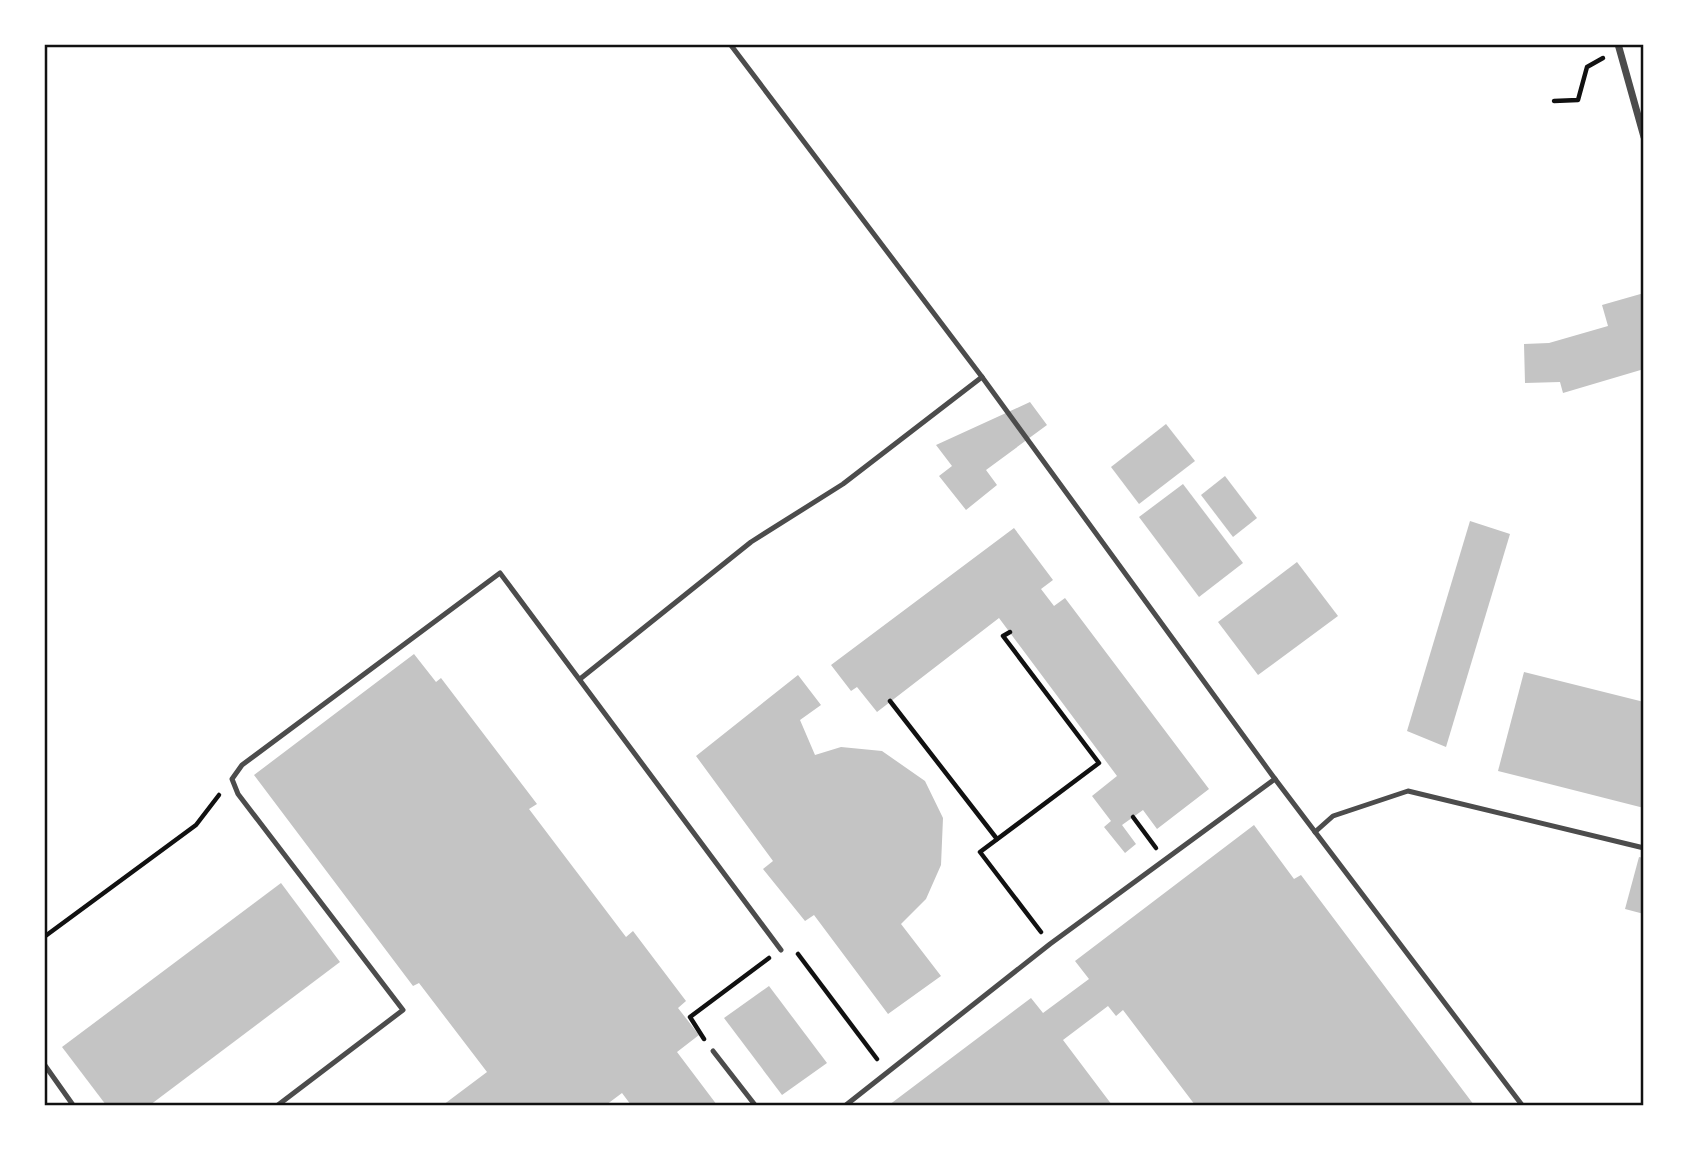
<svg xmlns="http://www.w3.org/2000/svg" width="1688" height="1149" viewBox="0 0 1688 1149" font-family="'Sofia Sans Condensed',sans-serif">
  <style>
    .building { fill: #c4c4c4 }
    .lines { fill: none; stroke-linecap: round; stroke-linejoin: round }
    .path { stroke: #111; stroke-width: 4.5 }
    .service { stroke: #4c4c4c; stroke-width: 5 }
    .minor { stroke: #4c4c4c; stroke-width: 7 }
    .neatline { fill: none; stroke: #111; stroke-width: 2.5 }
  </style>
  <rect width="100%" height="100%" fill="#fff"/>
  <g class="building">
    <path d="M1644 293V369L1563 393 1560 382 1525 383 1524 344 1549 343 1608 326 1602 305Z"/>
    <path d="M1030 402 1047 425 986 470 997 485 966 510 939 476 952 466 936 445Z"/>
    <path d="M1166 424 1195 461 1139 504 1111 467Z"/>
    <path d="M1225 476 1257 518 1233 537 1201 495Z"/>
    <path d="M1183 484 1243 563 1199 597 1139 517Z"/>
    <path d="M1470 521 1510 534 1446 747 1407 731Z"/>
    <path d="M1014 528 1053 580 1041 589 1054 606 1065 598 1209 789 1157 829 1143 810 1122 825 1136 844 1125 853 1104 827 1111 821 1092 796 1117 776 999 618 877 712 857 687 851 691 831 665Z"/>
    <path d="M1297 562 1338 616 1258 675 1218 622Z"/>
    <path d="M414 654 436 682 441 678 537 804 529 809 626 937 633 931 686 1001 678 1008 699 1035 677 1052 717 1105H631L622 1093 606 1105H443L487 1072 419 983 413 986 254 775Z"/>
    <path d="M1524 672 1644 702V808L1498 771Z"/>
    <path d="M798 675 821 705 800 720 815 755 841 747 882 751 925 781 943 818 941 865 926 899 901 924 941 976 888 1014 814 915 805 921 763 869 773 861 696 756Z"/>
    <path d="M1254 825 1294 879 1301 875 1474 1105H1195L1123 1010 1116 1016 1108 1006 1063 1040 1112 1105H889L1031 998 1043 1013 1089 979 1075 961Z"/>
    <path d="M1639 857 1644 858V914L1625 909Z"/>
    <path d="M281 883 340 962 150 1105H106L62 1047Z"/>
    <path d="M769 986 827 1063 782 1095 724 1018Z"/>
  </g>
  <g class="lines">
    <g class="path">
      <path d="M1554 101 1578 100 1587 67 1603 58"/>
      <path d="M1010 632 1003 636 1099 763 980 852 1041 932"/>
      <path d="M890 701 997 839"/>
      <path d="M1133 817 1156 848"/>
      <path d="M44 937 196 825 219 795"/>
      <path d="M798 954 877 1059"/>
      <path d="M704 1039 690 1017 769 958"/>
    </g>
    <g class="service">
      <path d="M730 44 982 377 1275 779 1522 1105"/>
      <path d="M580 679 751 542 843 484 982 377"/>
      <path d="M1315 832 1333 816 1408 791 1644 848"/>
      <path d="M713 1051 755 1105"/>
      <path d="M44 1064 73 1105"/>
      <path d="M278 1105 403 1010 238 794 232 779 242 765 500 573 781 950"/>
      <path d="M846 1105 1050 944 1275 779"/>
    </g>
    <path class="minor" d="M1618 44 1644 137"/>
  </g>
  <rect width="1688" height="1149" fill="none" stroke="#ffffff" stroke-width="91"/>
  <rect x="46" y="46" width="1596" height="1058" class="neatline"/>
</svg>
